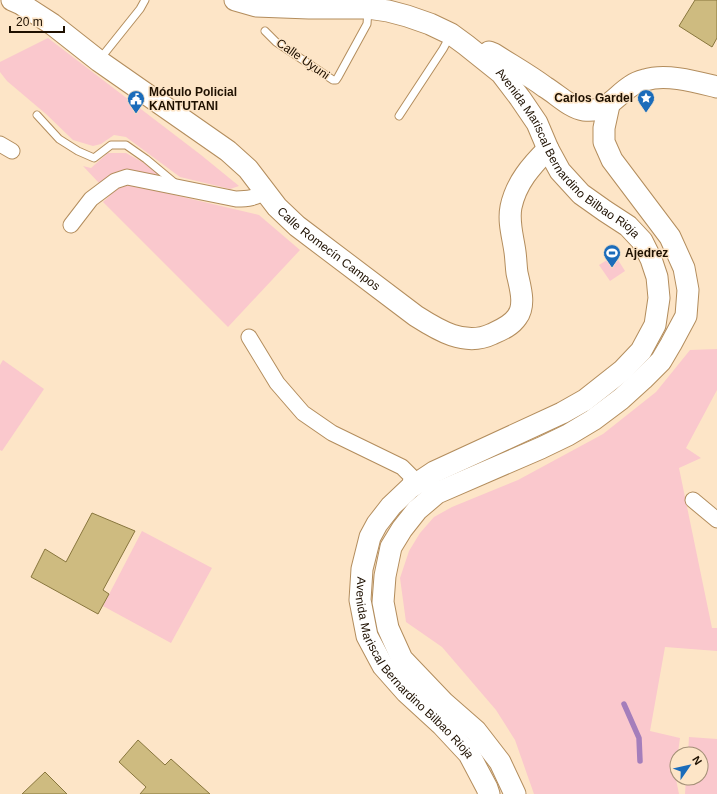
<svg xmlns="http://www.w3.org/2000/svg" width="717" height="794" viewBox="0 0 717 794" font-family="Arial,sans-serif">
  <style>
    .green { fill: #fac8cd }
    .lines { fill: none; stroke-linecap: round; stroke-linejoin: round }
    .stream { stroke: #a47ebb; stroke-width: 5.5 }
    .building { fill: #cebb80; stroke: #88763d }
    .lane-casing { stroke: #b38d5d; stroke-width: 9 }
    .street-casing { stroke: #b38d5d; stroke-width: 17 }
    .secondary-casing { stroke: #b38d5d; stroke-width: 23 }
    .lane { stroke: #fff; stroke-width: 7 }
    .street { stroke: #fff; stroke-width: 15 }
    .secondary { stroke: #fff; stroke-width: 21 }
    .labels { text-anchor: middle; dominant-baseline: central; stroke-width: 3; stroke-linejoin: round; paint-order: stroke }
    .street-label { font-size: 12px; fill: #1e1000; stroke: #fde5c7 }
    .poi-label { font-size: 12px; font-weight: bold; fill: #1e1000; stroke: #fde5c7; text-anchor: start }
  </style>
  <rect width="100%" height="100%" fill="#fde5c7"/>
  <g class="green">
    <path d="M48 38 201 155 239 186 230 189 180 177 126 137 114 135 101 144 93 146 73 140 46 114 7 81 0 72V62Z"/>
    <path d="M108 153H126L144 163 164 178 125 169 111 174 100 184 83 166 91 168Z"/>
    <path d="M132 185 259 215 300 250 228 327 103 202 120 186Z"/>
    <path d="M615 255 625 271 610 281 599 265Z"/>
    <path d="M717 349V390L686 448 701 458 679 468 712 628H717V651L665 647 650 731 680 738 675 774 679 794H534L515 740 496 710 442 647 406 622 400 578 409 551 420 533 434 517 452 507 518 480 603 434 656 392 690 350Z"/>
    <path d="M3 360 44 389 2 451 0 450V365Z"/>
    <path d="M142 531 212 568 171 643 103 606Z"/>
    <path d="M689 737 717 739V794H685L686 778H701V754H688Z"/>
  </g>
  <g class="lines">
    <path class="stream" d="M624 704 639 738 640 761"/>
  </g>
  <g class="building">
    <path d="M695 0H717V38L712 47 679 26Z"/>
    <path d="M92 513 135 531 103 590 109 594 98 614 31 577 45 549 66 562Z"/>
    <path d="M138 740 165 765 171 759 210 794H140L146 787 119 762Z"/>
    <path d="M45 772 67 794H22Z"/>
  </g>
  <g class="lines">
    <g class="lane-casing">
      <g id="lane">
        <path d="M265 31 276 42 333 80H336L338 77 367 24 368 10"/>
        <path d="M100 59 140 9 145 0"/>
        <path d="M37 115 59 139 78 151 94 158 111 145H126L146 159 176 184"/>
        <path d="M399 116 443 49 450 36"/>
      </g>
    </g>
    <g class="street-casing">
      <g id="street">
        <path d="M0 144 12 151"/>
        <path d="M71 225 91 199 115 181 127 177 236 199C248 199 256 198 265 191"/>
        <path d="M249 337 277 383 303 413 332 433 402 467 411 476 410 488"/>
        <path d="M693 500 717 520"/>
      </g>
    </g>
    <g class="secondary-casing">
      <g id="secondary">
        <path id="s1" d="M12 0 21 4 52 24 99 61 228 151 248 169 277 207 297 226 416 316C438 330 465 347 492 334 501 330 511 326 517 317 526 305 520 287 517 273 516 266 516 259 515 252 513 237 508 222 511 207 516 183 531 166 548 149"/>
        <path id="s2" d="M235 0 256 6 309 8H368L388 11 407 16 430 24 451 34 466 45 501 73 520 98 537 123 548 149 560 171 581 194 605 211 628 226 642 241 651 259 657 277 659 298 655 325 641 351 623 370 585 400 562 413 434 472 410 488 391 506 377 524 370 537 362 569 360 600 367 636 383 666 406 692 442 725 469 754 487 788 489 794"/>
        <path d="M489 52 494 54C511 65 529 75 545 87 557 94 570 108 584 110 607 113 615 96 631 86 635 83 641 81 645 80 666 73 697 82 717 87"/>
        <path d="M515 794 500 762 476 731 444 703 402 659 388 628 383 602 385 576 391 547 402 529 417 510 437 493 541 448 568 435 593 420 621 399 643 379 661 361 671 344 686 316 688 290 684 268 670 237 612 160 604 142V128L609 105"/>
      </g>
    </g>
    <use href="#lane" class="lane"/>
    <use href="#street" class="street"/>
    <use href="#secondary" class="secondary"/>
  </g>
  <defs>
    <g id="sight-pin" transform="scale(0.9)"><path d="M0 17L-7.5 6A9.5 9.5 0 1 1 7.5 6Z" fill="#1b6cba" stroke="#fde5c7"/><path d="M0-6L1.8-2.2L6-1.7L2.9 1.2L3.7 5.4L0 3.3L-3.7 5.4L-2.9 1.2L-6-1.7L-1.8-2.2Z" fill="#fff"/></g>
    <g id="civic-pin" transform="scale(0.9)"><path d="M0 17L-7.5 6A9.5 9.5 0 1 1 7.5 6Z" fill="#1b6cba" stroke="#fde5c7"/><path d="M-.6-6.5H3V-4.5H.6V-3L4-1V1h2V6H-6V1h2V-1L-.6-3ZM-1.2 2.5V6h2.4V2.5Z" fill="#fff"/></g>
    <g id="stadium-pin" transform="scale(0.9)"><path d="M0 17L-7.5 6A9.5 9.5 0 1 1 7.5 6Z" fill="#1b6cba" stroke="#fde5c7"/><path d="M0-5a6.5 5 0 1 0 0 10a6.5 5 0 1 0 0-10ZM-3.5-1.8h7v3.6h-7Z" fill="#fff"/></g>
  </defs>
  <g fill-rule="evenodd">
    <use href="#sight-pin" x="646" y="98"/>
    <use href="#civic-pin" x="136" y="99"/>
    <use href="#stadium-pin" x="612" y="253"/>
  </g>
  <g class="labels">
    <g class="street-label">
      <text transform="translate(303 59) rotate(35)">Calle Uyuni</text>
      <text stroke="none"><textPath href="#s2" startOffset="391">Avenida Mariscal Bernardino Bilbao Rioja</textPath></text>
      <text stroke="none"><textPath href="#s1" startOffset="405">Calle Romecín Campos</textPath></text>
      <text stroke="none"><textPath href="#s2" startOffset="1111">Avenida Mariscal Bernardino Bilbao Rioja</textPath></text>
    </g>
    <g class="poi-label">
      <text x="149" y="92">Módulo Policial<tspan x="149" dy="14">KANTUTANI</tspan></text>
      <text x="633" y="98" text-anchor="end">Carlos Gardel</text>
      <text x="625" y="253">Ajedrez</text>
    </g>
  </g>
  <g transform="translate(689 766) rotate(56)"><circle r="19" fill="#fde5c7" stroke="#a49077"/>
  <path d="M0-3L7 15L0 10L-7 15Z" fill="#1b6cba"/>
  <text y="-6" font-size="11" font-weight="bold" text-anchor="middle" fill="#1e1000">N</text>
  </g>
  <path d="M10 26v6h54v-6" fill="none" stroke="#1e1000" stroke-width="2"/>
  <text x="16" y="26" font-size="12" fill="#1e1000" stroke="#fde5c7" stroke-width="3" paint-order="stroke">20 m</text>
</svg>
